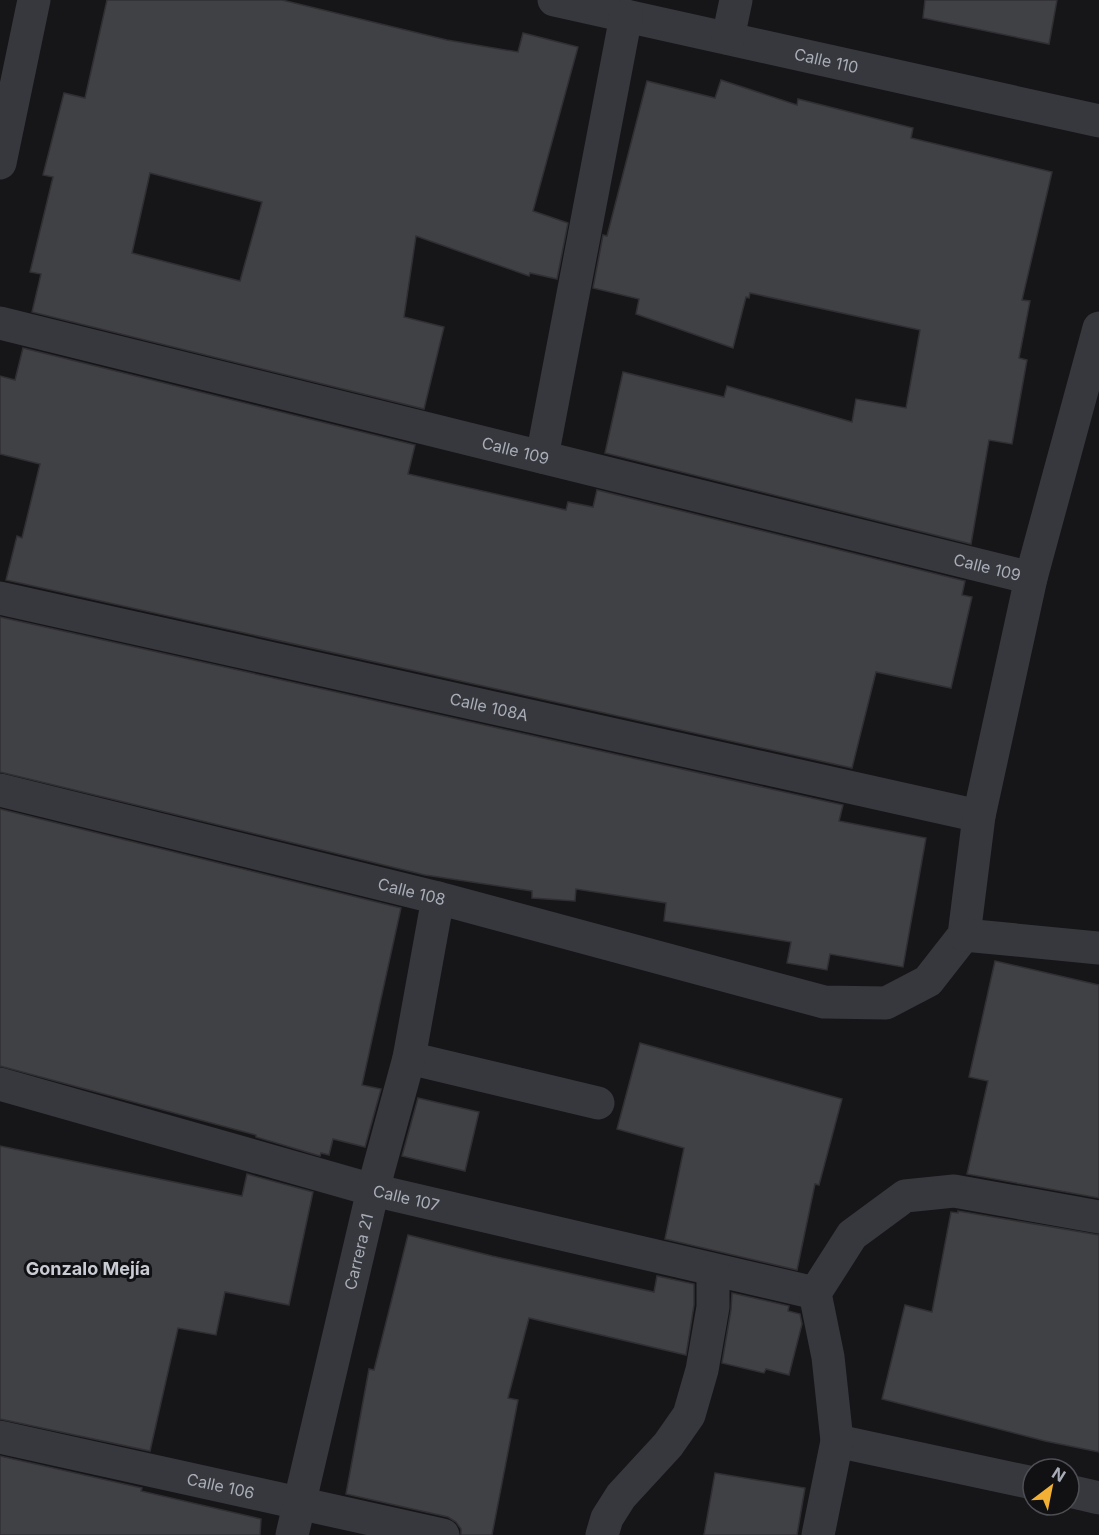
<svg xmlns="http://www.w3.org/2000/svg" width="1099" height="1535" viewBox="0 0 1099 1535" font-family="Inter,sans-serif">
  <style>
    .building { fill: #404145; stroke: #303034; stroke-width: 1.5; fill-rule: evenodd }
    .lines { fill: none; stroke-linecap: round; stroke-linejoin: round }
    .minor { stroke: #37383d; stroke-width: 33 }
    .labels { text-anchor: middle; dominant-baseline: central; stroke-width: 6; stroke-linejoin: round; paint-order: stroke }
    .street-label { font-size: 16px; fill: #a8adb8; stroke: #111113 }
    .neighbourhood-label { font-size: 18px; font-weight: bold; fill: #c9ccd4; stroke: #111113 }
  </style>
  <rect width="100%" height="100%" fill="#161618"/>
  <g class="building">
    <path d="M107 0H282L447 40 518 52 523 33 578 47 533 211 568 223 557 279 530 273 529 276 416 236 404 317 444 327 424 409 32 312 41 274 30 272 53 177 43 175 64 93 85 98ZM150 173 262 202 240 281 132 253Z"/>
    <path d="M925 0H1057L1049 44 923 18Z"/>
    <path d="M721 80 797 105 798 99 913 128 911 138 1052 172 1022 300 1030 301 1019 358 1027 360 1012 444 989 440 971 544 605 453 623 372 724 397 727 386 852 422 856 399 906 408 920 330 750 293 749 298 746 297 733 348 636 314 639 299 593 288 603 235 607 236 647 81 715 98Z"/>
    <path d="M23 348 415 445 408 474 566 510 568 502 593 507 597 490 965 581 962 595 972 597 951 688 876 672 852 768 6 580 17 536 22 538 40 464 0 454V376L15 380Z"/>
    <path d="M0 617 843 805 839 821 926 838 903 967 830 954 827 970 787 963 791 942 664 921 666 903 576 889 575 901 532 898V891L425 875 0 772Z"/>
    <path d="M0 809 401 908 362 1085 381 1089 365 1147 333 1139 329 1155 321 1153 320 1156 256 1137V1135L0 1066Z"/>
    <path d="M995 961 1099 985V1198L967 1174 988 1081 969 1077Z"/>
    <path d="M640 1043 842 1099 819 1185 815 1184 797 1270 665 1239 684 1148 617 1129Z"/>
    <path d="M418 1098 479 1112 465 1171 402 1156Z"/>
    <path d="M0 1146 242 1196 247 1174 313 1192 289 1305 225 1292 216 1335 178 1328 150 1451 0 1419Z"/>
    <path d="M958 1211 1099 1235V1452L1045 1441 882 1399 905 1305 932 1312 951 1212 958 1213Z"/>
    <path d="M408 1235 492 1256 654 1292 657 1276 694 1284V1305L686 1355 529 1318 508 1398 518 1400 492 1535H461V1529L456 1522 448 1517 346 1494 369 1369 374 1370Z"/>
    <path d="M732 1293 789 1306 788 1311 800 1314 802 1324 789 1375 766 1369 764 1373 722 1363 731 1310Z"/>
    <path d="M0 1456 142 1488 141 1491 261 1519 260 1535H0Z"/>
    <path d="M715 1473 805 1488 797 1535H704Z"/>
  </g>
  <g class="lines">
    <g class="minor">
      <path id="s1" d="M554 0 1099 121"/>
      <path d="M728 38 736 0"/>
      <path d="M0 163 34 0"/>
      <path id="s2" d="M0 323 1031 578"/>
      <path d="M542 457 626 16"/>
      <path id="s3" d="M0 598 979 816"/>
      <path id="s4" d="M0 790 438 898 824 1002 886 1003 928 981 964 935 979 816 1031 578 1099 328"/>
      <path d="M964 935 1099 948"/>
      <path d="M409 1058 598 1103"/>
      <path id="s5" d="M0 1084 373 1190 815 1293"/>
      <path id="s6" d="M0 1437 443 1535"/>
      <path d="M837 1441 1033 1483"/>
      <path d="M1069 1491 1099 1498"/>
      <path id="s7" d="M292 1535 373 1190 409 1058 438 898"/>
      <path d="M602 1535 607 1518 621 1496 668 1445 689 1415 702 1370 713 1307V1271"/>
      <path d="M818 1535 837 1441 828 1357 815 1293 852 1235 905 1196 954 1191 1099 1217"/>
    </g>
  </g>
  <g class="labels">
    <g class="street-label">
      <text stroke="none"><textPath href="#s1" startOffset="279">Calle 110</textPath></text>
      <text stroke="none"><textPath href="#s2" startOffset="531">Calle 109</textPath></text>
      <text stroke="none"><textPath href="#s2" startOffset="1017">Calle 109</textPath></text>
      <text stroke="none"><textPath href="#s3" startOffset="501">Calle 108A</textPath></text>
      <text stroke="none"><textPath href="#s4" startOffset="424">Calle 108</textPath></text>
      <text stroke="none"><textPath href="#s5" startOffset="422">Calle 107</textPath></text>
      <text stroke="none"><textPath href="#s7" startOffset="291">Carrera 21</textPath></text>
      <text stroke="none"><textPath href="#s6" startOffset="226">Calle 106</textPath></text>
    </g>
    <g class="neighbourhood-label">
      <text x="88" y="1268">Gonzalo Mejía</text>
    </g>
  </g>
  <g transform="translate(1051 1487) rotate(32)"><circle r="28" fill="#111113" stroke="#4d4f55" stroke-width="1.5"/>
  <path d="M0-4.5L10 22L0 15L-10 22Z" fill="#f2b134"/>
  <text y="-9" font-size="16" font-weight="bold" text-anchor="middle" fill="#a8adb8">N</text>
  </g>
</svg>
